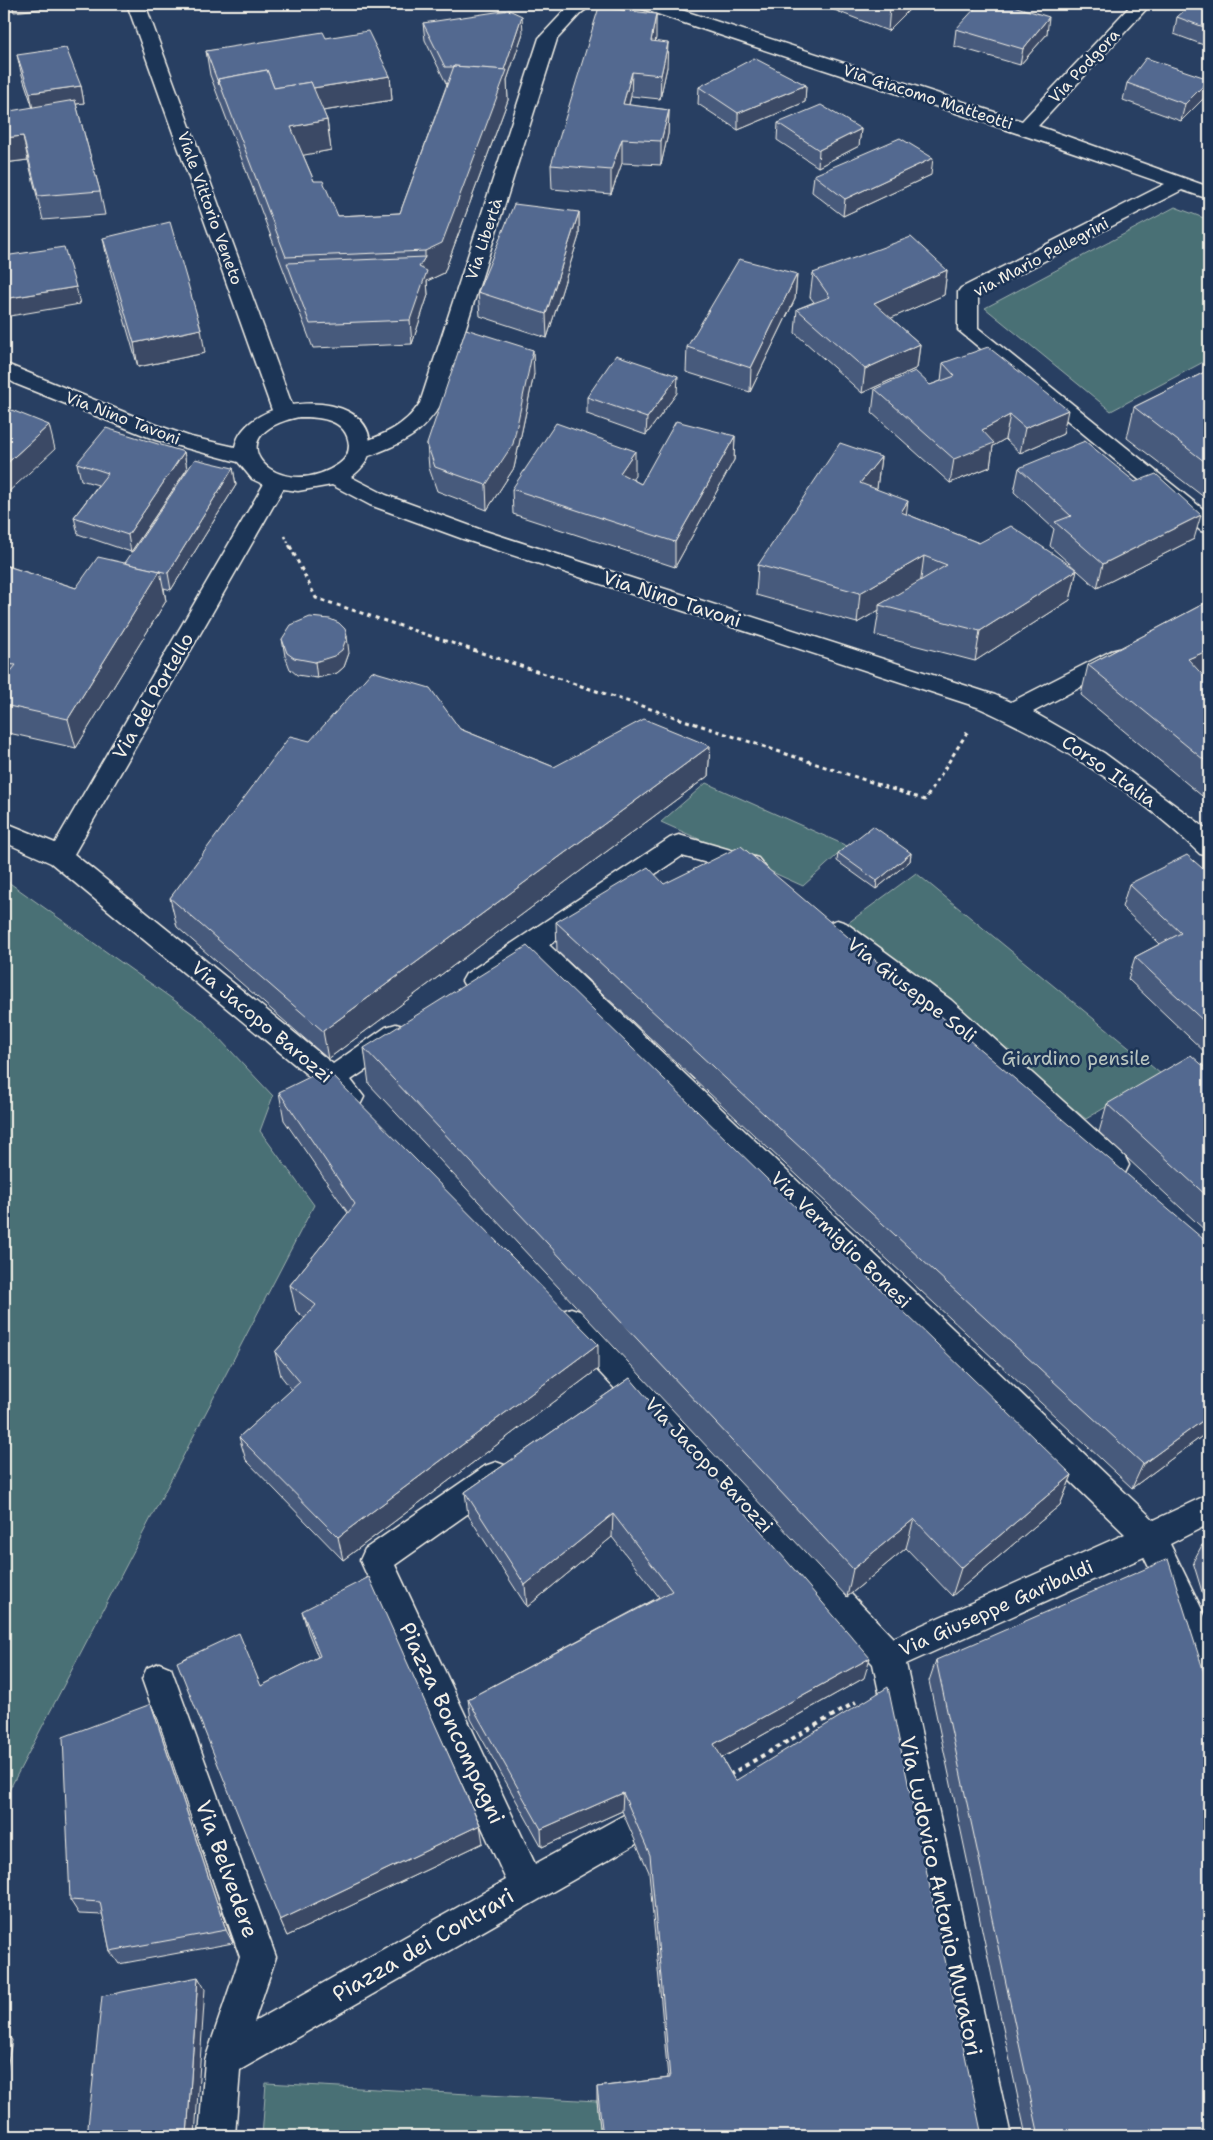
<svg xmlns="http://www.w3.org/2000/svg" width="1213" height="2140" viewBox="0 0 1213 2140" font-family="'Shantell Sans',sans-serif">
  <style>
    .green { fill: #497074; stroke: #9eb0ae }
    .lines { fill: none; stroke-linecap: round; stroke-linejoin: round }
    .minor-casing { stroke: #f4f1e8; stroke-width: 3 }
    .major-casing { stroke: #f4f1e8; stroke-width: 3 }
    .path-far2 { stroke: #f4f1e8; stroke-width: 2.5; stroke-dasharray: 2.5 2.5; stroke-linecap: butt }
    .path-far1 { stroke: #f4f1e8; stroke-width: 3; stroke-dasharray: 4 4; stroke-linecap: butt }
    .path { stroke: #f4f1e8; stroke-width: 4; stroke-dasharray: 4.5 4.5; stroke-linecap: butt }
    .minor { fill: #1d3557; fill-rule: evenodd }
    .major { fill: #1d3557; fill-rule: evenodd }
    .wall { fill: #475a7c; stroke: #f4f1e8 }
    .shaded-wall { fill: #3a4a65; stroke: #f4f1e8 }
    .building { fill: #536990; stroke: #f4f1e8 }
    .labels { text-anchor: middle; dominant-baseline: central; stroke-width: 5; stroke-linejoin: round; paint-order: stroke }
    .far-street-label { font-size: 16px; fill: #f4f1e8; stroke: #1d3557 }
    .street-label { font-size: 19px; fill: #f4f1e8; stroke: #1d3557 }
    .park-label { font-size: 19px; fill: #b8c4bf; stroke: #1d3557 }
    .near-street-label { font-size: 22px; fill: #f4f1e8; stroke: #1d3557 }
  </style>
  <rect width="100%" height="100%" fill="#283f62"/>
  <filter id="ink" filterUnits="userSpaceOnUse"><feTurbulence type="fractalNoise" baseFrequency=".02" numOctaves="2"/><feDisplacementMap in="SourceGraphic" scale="10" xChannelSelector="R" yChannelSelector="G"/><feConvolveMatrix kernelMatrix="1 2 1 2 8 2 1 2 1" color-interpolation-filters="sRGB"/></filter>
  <g filter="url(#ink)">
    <g class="green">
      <path d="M1175 207 1209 220V359L1111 411 985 308Z"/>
      <path d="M706 783 847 846 803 886 661 822Z"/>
      <path d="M916 873 1161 1074 1086 1119 848 923Z"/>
      <path d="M4 879 202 1020 273 1096 260 1131 314 1205 4 1800Z"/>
      <path d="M266 2083 597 2101 601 2136H262Z"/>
    </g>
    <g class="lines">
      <g class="minor-casing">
        <g id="minor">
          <path d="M127 4H145L295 413 292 418 284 420 276 418 273 413Z"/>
          <path d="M571 4H593L581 13 557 39 442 403C423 431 410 440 379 452 370 456 363 459 353 456L350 451 353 446C380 436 404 428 420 403L539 38Z"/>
          <path d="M637 4H663L1022 121 1132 4H1151L1038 126 1209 187V199L1182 190 978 295V328L1209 514V533L1201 531 958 330V292L961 288 1165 184C991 122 814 68 640 8Z"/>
          <path d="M276 475 284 477 287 482 74 854 333 1064 386 1027 396 1024 406 1027 410 1035 406 1043 351 1080 364 1097 360 1105C342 1111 334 1099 322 1087L51 863 4 842V822L55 843 265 482 268 477Z"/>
          <path d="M679 835 758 858 767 869 763 876 754 879 740 872 682 856 549 945 1154 1520 1209 1494V1524L1170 1544 1209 1624V1687L1197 1682 1182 1636 1144 1557 906 1664 1011 2136H974L873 1664 560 1330 556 1321 560 1312 571 1308 582 1312 893 1638 1125 1534 529 958C512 970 487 995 466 988L462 981 466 974 670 838Z"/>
          <path d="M837 920 846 923 951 1000 1125 1157 1129 1165 1125 1173 1115 1177 1105 1173 931 1016 828 937 824 930 828 923Z"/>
          <path d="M496 1462 507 1466 512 1476 507 1486 395 1565 535 1864 624 1815 636 1820 641 1832 636 1844 240 2070 235 2136H199L205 2060 240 1957 142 1679 147 1668 159 1663 171 1668 276 1957 254 2022 506 1880 360 1560 365 1549 485 1466Z"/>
        </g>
      </g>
      <g class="major-casing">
        <path id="major" d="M4 363 151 423 191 437 235 447C245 394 366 386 370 442 372 457 363 468 351 477L386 495 479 529 995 695 1011 702 1111 651 1119 649 1127 651 1131 657 1127 663 1033 712 1104 753 1199 823 1209 832V856L1200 854C1137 792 1058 743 977 707L463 539 370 505 332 485 298 491 269 487 252 479 238 462 156 440 16 384 4 377ZM299 417C320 417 347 419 349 445 349 453 346 459 339 464 278 506 211 435 299 417Z"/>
      </g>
      <path class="path-far2" d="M285 536 290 547"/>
      <path class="path-far1" d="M290 546 316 598 925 800 968 731"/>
      <path class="path" d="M729 1775 856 1702"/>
      <use href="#minor" class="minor"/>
      <use href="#major" class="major"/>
    </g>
    <g class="wall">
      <path d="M824 4H915L888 31 824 6Z"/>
      <path d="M1209 4V47L1174 34 1177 17Z"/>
      <path d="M656 14 655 41 667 67 660 99 631 96 629 105 669 110 668 134 661 165 622 163 611 194 552 189 551 165Z"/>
      <path d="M423 23 523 33 507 80 508 100 444 273 427 281 428 295 412 344 313 348 210 75 206 51 326 38 390 76 392 100 323 111 327 120 331 150 303 155 314 181 338 216 400 213 447 84 446 83 425 40Z"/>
      <path d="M956 29 1047 34 1020 65 954 46Z"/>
      <path d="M17 55 81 86 84 103 76 104 100 191 105 215 43 220 28 160 4 163 33 108 21 72Z"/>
      <path d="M1127 83 1206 96 1181 121 1123 100Z"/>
      <path d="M806 85 805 102 738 130 698 104 699 87Z"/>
      <path d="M778 123 861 129 859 146 818 167 777 140Z"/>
      <path d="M814 175H931L843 216 812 192Z"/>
      <path d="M579 212V236L547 338 480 316 478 292Z"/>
      <path d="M103 238 205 353 138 367 108 263Z"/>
      <path d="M947 270 944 295 891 318 920 344 917 368 862 393 795 333 797 309 814 302 810 297 813 273Z"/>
      <path d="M797 274 795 299 750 392 686 372 687 347Z"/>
      <path d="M943 363 1063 434 1020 453 1005 439 993 446 990 467 950 483 872 413 875 389 930 385 941 381Z"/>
      <path d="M1209 370V501L1127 438 1134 407Z"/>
      <path d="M534 374 514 468 487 510 437 491 429 468 427 444Z"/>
      <path d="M677 393 646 435 587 414V397Z"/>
      <path d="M735 436 734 460 675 567 513 514 512 489 635 476 632 479 641 484Z"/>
      <path d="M184 452 187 469 131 552 78 534 74 517 98 485 81 480 77 463Z"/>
      <path d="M881 457 877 488 876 489 906 514 979 543 1077 570 1070 600 975 661 875 635 879 610 857 623 756 595 758 565Z"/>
      <path d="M233 468 236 485 171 590 164 588 166 601 76 748 4 732V565L76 588 125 563Z"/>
      <path d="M1019 468 1194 539 1097 588 1050 546 1054 529 1014 492Z"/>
      <path d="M1209 601V675L1205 677 1209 682V792L1202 796 1081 695 1088 665Z"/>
      <path d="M282 639 349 653 344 667 337 673 317 678 297 675 290 669 285 656Z"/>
      <path d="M460 729 554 767 710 746 708 776 328 1059 177 927 170 898 310 741Z"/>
      <path d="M838 853H911L910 861 876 889 837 861Z"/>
      <path d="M1209 874V1056L1128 979 1135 957 1160 944 1122 907 1129 884Z"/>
      <path d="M664 884 1209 1431 1132 1488 557 951 556 922Z"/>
      <path d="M364 1048 1072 1475 1060 1505 952 1596 906 1548 847 1597 369 1084Z"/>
      <path d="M1209 1071V1234L1099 1132 1107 1104Z"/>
      <path d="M279 1092 598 1369 343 1560 246 1460 239 1437 292 1390 281 1376 275 1352 305 1318 296 1311 290 1285 348 1213 284 1120Z"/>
      <path d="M630 1378 864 1678 722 1758 735 1781 982 2136H601L597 2101V2087L668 2078 649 1872 622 1811 542 1847 471 1719 468 1699 659 1597 612 1537 527 1607 468 1515 465 1492Z"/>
      <path d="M1209 1544V1615L1193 1562 1202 1545Z"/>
      <path d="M302 1611 483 1843 287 1936 280 1920 261 1686 318 1657 308 1632Z"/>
      <path d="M936 1660 1209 1688V2136H1026L929 1681Z"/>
      <path d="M151 1704 158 1720 233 1943 119 1964 110 1951 103 1915 79 1914 70 1900Z"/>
    </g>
    <g class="shaded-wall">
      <path d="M12 4H71V5L14 12Z"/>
      <path d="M894 4H915L888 31 890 7Z"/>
      <path d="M656 14V38L650 65 651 41Z"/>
      <path d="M522 16 523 33 507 80 508 100 444 273 427 281 428 295 412 344 410 320 419 267 425 257V251L503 72Z"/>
      <path d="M1049 17 1047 34 1020 65 1023 49Z"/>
      <path d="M668 43 667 67 660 99 661 75Z"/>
      <path d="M632 72 631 96 623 128V104Z"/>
      <path d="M390 76 392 100 278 118 275 94Z"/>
      <path d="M1209 80 1206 96 1181 121 1185 104Z"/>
      <path d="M806 85 805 102 738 130V113Z"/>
      <path d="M81 86 84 103 33 110 30 93Z"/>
      <path d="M669 110 668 134 661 165V141Z"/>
      <path d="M327 120 331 150 294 157 291 127Z"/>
      <path d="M861 129 859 146 818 167 819 150Z"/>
      <path d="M23 136 28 160 4 163V138Z"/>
      <path d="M622 139V163L611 194V170Z"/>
      <path d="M933 158 931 175 843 216 845 199Z"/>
      <path d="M579 212V236L547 338 546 314Z"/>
      <path d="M947 270 944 295 871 327 874 303Z"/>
      <path d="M797 274 795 299 750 392 751 368Z"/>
      <path d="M76 287 80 304 4 317V299Z"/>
      <path d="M201 329 205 353 138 367 134 343Z"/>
      <path d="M920 344 917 368 862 393 865 369Z"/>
      <path d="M533 350 534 374 514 468 487 510 486 485Z"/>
      <path d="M678 376 677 393 646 435 647 418Z"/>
      <path d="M1068 410 1063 434 1020 453 1025 428Z"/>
      <path d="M1010 415 1005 439 993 446 990 467 950 483 954 459 982 430Z"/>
      <path d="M49 425 55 449 4 496V466Z"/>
      <path d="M735 436 734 460 675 567V542Z"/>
      <path d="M635 451V476L619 497 620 473Z"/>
      <path d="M184 452 187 469 131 552 128 535Z"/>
      <path d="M881 457 877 488 857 513 860 483Z"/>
      <path d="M233 468 236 485 171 590 168 573Z"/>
      <path d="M908 501 904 531 901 512Z"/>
      <path d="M1201 515 1194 539 1097 588 1103 564Z"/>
      <path d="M924 556 920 586 879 605V610L857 623 860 593Z"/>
      <path d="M1077 570 1070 600 975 661 980 631Z"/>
      <path d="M160 571 166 601 76 748 68 719Z"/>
      <path d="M347 636 349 653 344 667 337 673 317 678 315 662Z"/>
      <path d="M1209 650V675L1179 689 1188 659Z"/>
      <path d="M710 746 708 776 328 1059 323 1031Z"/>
      <path d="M1209 773V792L1202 796Z"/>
      <path d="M911 853 910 861 876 889 877 881Z"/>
      <path d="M598 1344V1369L343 1560 338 1537Z"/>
      <path d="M1209 1416V1431L1132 1488 1143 1464Z"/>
      <path d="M1072 1475 1060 1505 952 1596 961 1568Z"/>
      <path d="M613 1514 612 1537 527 1607 525 1585Z"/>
      <path d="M914 1519 906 1548 847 1597 853 1569Z"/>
      <path d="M870 1658 864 1678 711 1764 714 1744Z"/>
      <path d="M151 1704 158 1720 233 1943 226 1930Z"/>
      <path d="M623 1793 622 1811 542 1847 541 1829Z"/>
      <path d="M480 1825 483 1843 287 1936 280 1920Z"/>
      <path d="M198 1977 205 1989 195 2136H187Z"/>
      <path d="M4 2031 12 2040 4 2085Z"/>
    </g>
    <g class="building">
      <path d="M881 4H894L890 7Z"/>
      <path d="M979 4H1007L1049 17 1023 49 956 29Z"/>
      <path d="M1192 4H1209V29L1177 17Z"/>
      <path d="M599 7 656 14 651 41 668 43 661 75 632 72 623 104 669 110 661 141 622 139 611 170 551 165Z"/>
      <path d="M509 10 522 16 504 70 454 66 453 67H445L423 23Z"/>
      <path d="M368 31 390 76 313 88 311 82 274 88 267 70 218 79 219 85 206 51 323 32 326 38Z"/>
      <path d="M66 48 81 86 30 93 17 55Z"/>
      <path d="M754 58 806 85 738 113 699 87Z"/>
      <path d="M1146 58 1209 79V80L1185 104 1127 83Z"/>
      <path d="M454 66 507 70 442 243 425 251 286 257 218 79 267 70 274 88 311 82 327 120 291 127 314 181H323L338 216 400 213Z"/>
      <path d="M75 100 100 191 38 196 23 136 4 138V112Z"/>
      <path d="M821 105 861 129 819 150 778 123Z"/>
      <path d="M900 138 933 158 845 199 814 175Z"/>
      <path d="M514 204 579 212 546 314 478 292Z"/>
      <path d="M170 222 201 329 134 343 103 238Z"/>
      <path d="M911 237 947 270 874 303 920 344 865 369 797 309 830 297 813 273Z"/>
      <path d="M64 247 76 287 4 299V256Z"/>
      <path d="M425 257 419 267 427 271 410 320 310 324 287 263Z"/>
      <path d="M739 259 797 274 751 368 687 347Z"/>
      <path d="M466 329 533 350 513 444 486 485 435 467 427 444Z"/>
      <path d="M988 347 1068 410 1025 428 1010 415 982 430 994 443 954 459 875 389 915 371 930 385 955 376 943 363Z"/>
      <path d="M616 355 678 376 647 418 587 397Z"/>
      <path d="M1209 370V465L1134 407Z"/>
      <path d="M4 407 49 425 4 466Z"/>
      <path d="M676 421 735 436 675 542 512 489 556 423 635 451 620 473 641 484Z"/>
      <path d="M106 428 184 452 128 535 74 517 108 473 77 463Z"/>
      <path d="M1085 441 1135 482 1156 474 1201 515 1103 564 1055 522 1071 516 1019 468Z"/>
      <path d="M840 443 881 457 860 483 908 501 901 512 979 543 1011 526 1077 570 980 631 879 605 947 565 924 556 860 593 758 565Z"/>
      <path d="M195 459 233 468 168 573 125 563Z"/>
      <path d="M98 557 160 571 68 719 4 705V680L16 665 4 664V565L76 588Z"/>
      <path d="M1209 601V650L1188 659 1209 682V764L1088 665Z"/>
      <path d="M310 617 330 619 339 623 345 629 347 636 342 650 334 656 315 662 294 658 287 653 282 639 291 625Z"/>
      <path d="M372 671 430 688 460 729 554 767 644 719 710 746 323 1031 170 898 290 736 310 741Z"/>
      <path d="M873 826 911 853 877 881 838 853Z"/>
      <path d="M741 846 1209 1244V1416L1143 1464 556 922 648 867 664 884Z"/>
      <path d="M1187 855 1209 874V1026L1135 957 1181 933 1129 884Z"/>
      <path d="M527 946 1072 1475 961 1568 914 1519 853 1569 364 1048Z"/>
      <path d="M1191 1055 1209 1071V1198L1107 1104Z"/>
      <path d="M326 1069 598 1344 338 1537 239 1437 300 1382 275 1352 316 1305 290 1285 355 1204 279 1092Z"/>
      <path d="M630 1378 870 1658 714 1744 735 1781 888 1687 982 2136H603L597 2087 670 2078 650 1855 623 1793 541 1829 468 1699 672 1591 613 1514 525 1585 465 1492Z"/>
      <path d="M1209 1544V1566L1202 1545Z"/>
      <path d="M1168 1559 1209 1688V2132L1139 2136H1039L936 1660Z"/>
      <path d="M369 1577 480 1825 280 1920 177 1662 239 1633 261 1686 320 1656 302 1611Z"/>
      <path d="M151 1704 226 1930 110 1951 100 1902 70 1900 63 1737Z"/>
      <path d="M198 1977 187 2136H87L102 1996Z"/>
    </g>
  </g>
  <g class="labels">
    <g class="far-street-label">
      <text transform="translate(1084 66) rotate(-47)">Via Podgora</text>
      <text transform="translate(928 97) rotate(18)">Via Giacomo Matteotti</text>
      <text transform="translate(210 208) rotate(70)">Viale Vittorio Veneto</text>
      <text transform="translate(484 239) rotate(-72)">Via Libertà</text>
      <text transform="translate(1041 257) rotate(-28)">via Mario Pellegrini</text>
      <text transform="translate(123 418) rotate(21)">Via Nino Tavoni</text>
    </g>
    <g class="street-label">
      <text transform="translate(672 599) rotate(18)">Via Nino Tavoni</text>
      <text transform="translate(153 696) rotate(-60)">Via del Portello</text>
      <text transform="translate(1109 771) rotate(35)">Corso Italia</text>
      <text transform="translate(912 990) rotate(38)">Via Giuseppe Soli</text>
      <text transform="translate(262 1022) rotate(40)">Via Jacopo Barozzi</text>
      <text transform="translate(841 1240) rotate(44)">Via Vermiglio Bonesi</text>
      <text transform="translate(709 1465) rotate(47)">Via Jacopo Barozzi</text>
      <text transform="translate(996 1608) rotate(-24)">Via Giuseppe Garibaldi</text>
    </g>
    <g class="park-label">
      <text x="1076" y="1058">Giardino pensile</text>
    </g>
    <g class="near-street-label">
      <text transform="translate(452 1723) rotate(65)">Piazza Boncompagni</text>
      <text transform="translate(227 1869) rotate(70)">Via Belvedere</text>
      <text transform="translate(941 1896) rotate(78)">Via Ludovico Antonio Muratori</text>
      <text transform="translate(423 1945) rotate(-30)">Piazza dei Contrari</text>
    </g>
  </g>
  <rect width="1213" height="2140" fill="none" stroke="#1d3557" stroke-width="20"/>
  <rect x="10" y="10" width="1193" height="2120" fill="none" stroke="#f4f1e8" stroke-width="2" filter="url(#ink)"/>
</svg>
